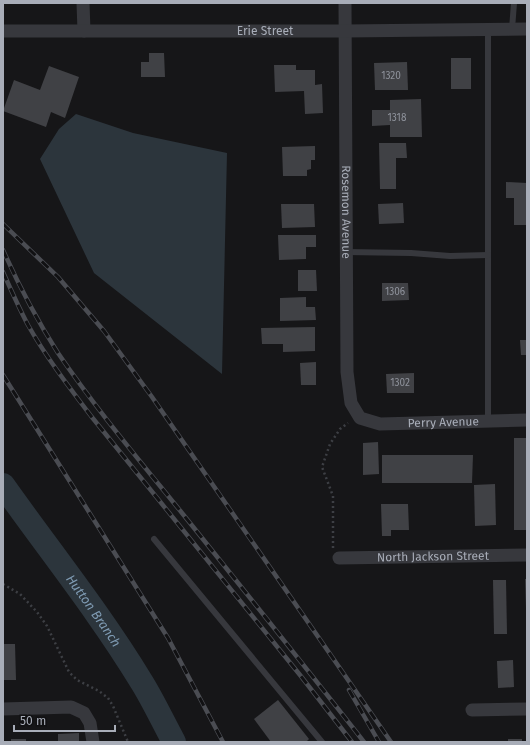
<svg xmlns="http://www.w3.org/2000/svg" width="530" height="745" viewBox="0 0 530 745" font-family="'Fira Sans',sans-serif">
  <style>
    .water { fill: #2c353c }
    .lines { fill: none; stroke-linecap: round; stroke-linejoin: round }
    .river { stroke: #2c353c; stroke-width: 24 }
    .building { fill: #404145 }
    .path { stroke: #3d3f44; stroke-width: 2.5; stroke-dasharray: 2 3; stroke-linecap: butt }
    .lane { stroke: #37383d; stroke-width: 6 }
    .street { stroke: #37383d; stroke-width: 13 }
    .rail-casing { stroke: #4a4c52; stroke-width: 4.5 }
    .rail { stroke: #111113; stroke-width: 3; stroke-dasharray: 9; stroke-linecap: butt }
    .labels { text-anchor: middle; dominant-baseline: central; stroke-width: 4; stroke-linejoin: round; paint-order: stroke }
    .number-label { font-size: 10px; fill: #8e929b }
    .street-label { font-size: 12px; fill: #a8adb8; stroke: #111113 }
    .water-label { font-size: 13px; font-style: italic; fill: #7f9bb3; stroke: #111113 }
  </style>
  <rect width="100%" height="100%" fill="#161618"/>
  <path class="water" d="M76 114 133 133 227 153 222 374 94 273 40 159 59 129Z"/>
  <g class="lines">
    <path class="river" id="s1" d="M3 485C49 550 99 612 141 681 153 700 163 722 174 742"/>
  </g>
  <g class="building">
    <path d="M149 53H164L165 77H141V62H149Z"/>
    <rect x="451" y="58" width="20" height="31"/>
    <path d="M407 62 408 90H375L374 63Z"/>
    <path d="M274 65H296V70H315V85L322 84 323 113 305 114 304 91 275 92Z"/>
    <path d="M49 66 79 77 65 118 51 112 46 127 3 111 14 80 40 90Z"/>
    <path d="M421 99 422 137H390V125L372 126V110H390V100Z"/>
    <path d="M379 143H406L407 158H396V189H380Z"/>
    <path d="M315 146V160H311V169L307 170V176H283L282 147Z"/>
    <path d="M506 182 527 183V221H526V225H514V198H506Z"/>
    <path d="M403 203 404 223 379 224 378 204Z"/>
    <path d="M281 204H314L315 227 282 228Z"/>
    <path d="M278 235H316V247H306V259L279 260Z"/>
    <path d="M298 270H316L317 291H298Z"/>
    <path d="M382 283H408L409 300 382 301Z"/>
    <path d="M306 297V307H315L316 320 280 321V298Z"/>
    <path d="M315 327V351L283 352V344H262L261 328Z"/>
    <path d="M520 340H527V355H521Z"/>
    <path d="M316 362V385H301L300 363Z"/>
    <path d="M414 373V393H387L386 374Z"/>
    <rect x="514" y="438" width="13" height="92"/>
    <path d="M378 442 379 474 363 475V443Z"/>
    <path d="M382 455H473L472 483H382Z"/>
    <path d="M495 484 496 525 475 526 474 485Z"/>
    <path d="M381 504H408L409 530H391V536H382Z"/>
    <path d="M525 579H527V608H526Z"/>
    <path d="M493 580H506L507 634H494Z"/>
    <path d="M3 644H15L16 680H4Z"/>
    <path d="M513 660 514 687 498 688 497 661Z"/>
    <path d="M278 700 309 739 306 742H271L254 719Z"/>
    <path d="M79 733V742H58V734Z"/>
    <rect x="11" y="739" width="15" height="3"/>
    <rect x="508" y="739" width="14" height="3"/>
  </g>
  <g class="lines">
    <g class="path">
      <path d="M333 548V496L322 467 330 444 340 429 348 423"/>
      <path d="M3 584 20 594 37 612 47 626 69 672 77 680 99 691 108 698 113 706 128 742"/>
    </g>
    <g class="lane">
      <path d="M512 29 514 3"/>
      <path d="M488 30V421"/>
      <path d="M346 252 411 253 450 256 488 255"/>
      <path d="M154 539 322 742"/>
    </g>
    <g class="street">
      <path d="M83 3 84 31"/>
      <path id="s2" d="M345 3 347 372 351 403 360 418 380 424 527 420"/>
      <path id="s3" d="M3 31H345L527 29"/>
      <path id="s4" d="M339 558 527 555"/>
      <path d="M3 709 71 707 84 713 90 723 93 742"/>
      <path d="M472 710 527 709"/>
    </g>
    <g class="rail-casing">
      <g id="rail">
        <path d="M3 224 58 277 104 331 152 397 391 742"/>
        <path d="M3 250C19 286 37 320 58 353 96 409 140 461 182 513 243 589 304 665 364 742"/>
        <path d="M3 272C11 290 19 308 28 325 46 357 69 387 91 416L300 675 352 742"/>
        <path d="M3 375 168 638 223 742"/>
        <path d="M349 690 379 742"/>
      </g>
    </g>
    <use href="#rail" class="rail"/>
  </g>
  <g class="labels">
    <g class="number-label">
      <text x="391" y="76">1320</text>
      <text x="397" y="118">1318</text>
      <text x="395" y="292">1306</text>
      <text x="400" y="383">1302</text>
    </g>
    <g class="street-label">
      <text stroke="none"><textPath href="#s3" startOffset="262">Erie Street</textPath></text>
      <text stroke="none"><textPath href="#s2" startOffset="209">Rosemon Avenue</textPath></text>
      <text stroke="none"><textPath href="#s2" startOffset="502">Perry Avenue</textPath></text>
      <text stroke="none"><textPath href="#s4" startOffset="94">North Jackson Street</textPath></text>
    </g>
    <g class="water-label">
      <text stroke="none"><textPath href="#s1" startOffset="155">Hutton Branch</textPath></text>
    </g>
  </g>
  <rect width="530" height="745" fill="none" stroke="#a8adb8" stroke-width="8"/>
  <path d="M14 725v6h101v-6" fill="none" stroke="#a8adb8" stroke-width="2"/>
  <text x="20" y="725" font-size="12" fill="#a8adb8" stroke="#111113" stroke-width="3" paint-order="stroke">50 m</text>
</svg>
